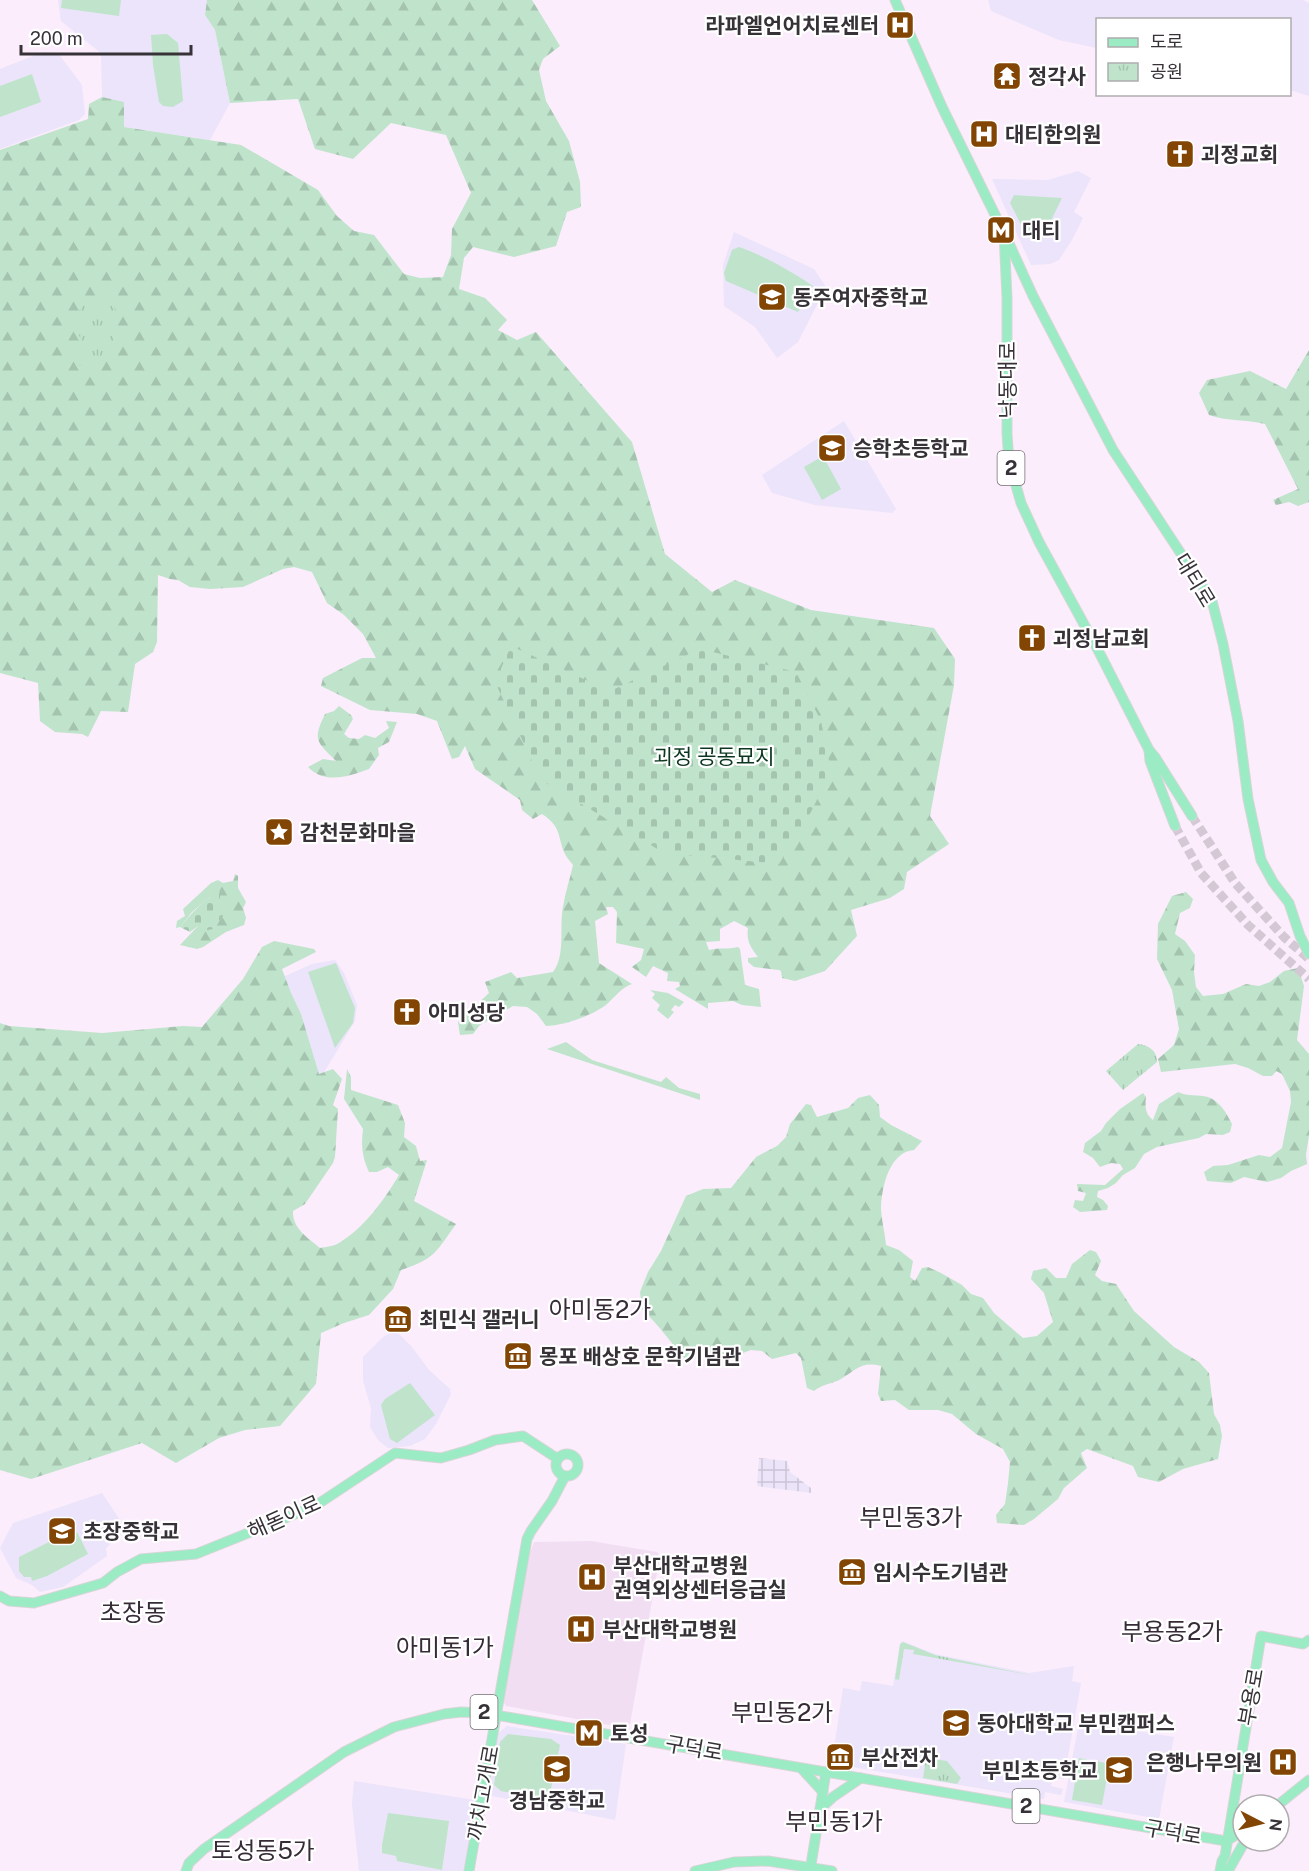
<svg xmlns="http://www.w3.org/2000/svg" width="1309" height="1871" viewBox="0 0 1309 1871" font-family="'Public Sans','Noto Sans KR',sans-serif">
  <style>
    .built { fill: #f1def3 }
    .industrial { fill: url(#industrial-grid) }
    .education { fill: #ebe4fa }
    .grass { fill: #bfe4cb }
    .forest { fill: url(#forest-firs) }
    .cemetery { fill: url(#cemetery-stones) }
    .park { fill: url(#park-tufts) }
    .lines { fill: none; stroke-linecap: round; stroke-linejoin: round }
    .major-tunnel { stroke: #d4c8d5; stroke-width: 9; stroke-dasharray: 9 4.5; stroke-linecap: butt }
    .major-casing { stroke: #d7d6d7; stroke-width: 11 }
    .major { stroke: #9bebc4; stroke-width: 9 }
    .labels { text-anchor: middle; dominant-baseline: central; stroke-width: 4.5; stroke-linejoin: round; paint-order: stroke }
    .shield { fill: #fff; stroke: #737073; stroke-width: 1.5 }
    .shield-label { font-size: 20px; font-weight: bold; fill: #373237 }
    .poi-label { font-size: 21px; font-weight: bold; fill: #373237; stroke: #fff; text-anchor: start }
    .street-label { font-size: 21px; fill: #373237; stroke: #fff }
    .park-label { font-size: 21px; fill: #0b361f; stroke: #fff }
    .quarter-label { font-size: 24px; fill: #362b37; stroke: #fff }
  </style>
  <defs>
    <pattern id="industrial-grid" width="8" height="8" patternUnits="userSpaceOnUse" patternTransform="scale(1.5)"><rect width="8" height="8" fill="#ece4f9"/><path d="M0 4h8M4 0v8" fill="none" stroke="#cbc4d6"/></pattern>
    <pattern id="forest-firs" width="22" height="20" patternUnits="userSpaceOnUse" patternTransform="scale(1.5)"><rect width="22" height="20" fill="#bfe4cb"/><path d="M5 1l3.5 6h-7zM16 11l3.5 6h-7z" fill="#a5c4af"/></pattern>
    <pattern id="cemetery-stones" width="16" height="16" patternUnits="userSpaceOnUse" patternTransform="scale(1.5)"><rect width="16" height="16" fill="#bfe4cb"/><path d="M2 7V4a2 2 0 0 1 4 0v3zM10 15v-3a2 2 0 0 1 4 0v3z" fill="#a5c4af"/></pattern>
    <pattern id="park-tufts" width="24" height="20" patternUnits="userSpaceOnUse" patternTransform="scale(1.5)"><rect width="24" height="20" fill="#bfe4cb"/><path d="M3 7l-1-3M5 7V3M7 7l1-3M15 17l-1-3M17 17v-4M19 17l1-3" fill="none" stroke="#a5c4af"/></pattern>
  </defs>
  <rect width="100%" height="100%" fill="#fbedfc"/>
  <path class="built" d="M591 1541 657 1552 660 1556 630 1724 625 1728 506 1706 502 1700 530 1553 534 1542Z"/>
  <path class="industrial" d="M759 1458 787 1461 790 1472 811 1488V1493L757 1486Z"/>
  <g class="education">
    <path d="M58 0H207L205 15 215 30 230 103 210 140 124 127 123 102 102 97 101 53 61 21Z"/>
    <path d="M988 0H1303L1309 3V96L1290 90V20H1098L1097 48 1059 40 991 11Z"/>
    <path d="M43 52 58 53 82 85 85 114 79 120 0 149V69Z"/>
    <path d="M1078 171 1091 178 1074 212 1083 218 1072 240 1059 260 1050 264 1031 265 992 179 1048 180Z"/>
    <path d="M734 232 814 269 826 287 798 342 777 358 755 327 724 306 723 265Z"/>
    <path d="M844 421 896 509 892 513 815 505 772 493 762 475Z"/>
    <path d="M335 960 344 973 357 1005 355 1021 323 1074 317 1073 289 1001 285 976 312 964Z"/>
    <path d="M396 1331 412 1347 429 1370 450 1389 451 1394 436 1424 425 1439 410 1446 388 1448 378 1440 370 1427 371 1408 363 1381V1357L384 1336Z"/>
    <path d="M102 1493 120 1520 124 1532 106 1548 107 1556 63 1587 40 1592 32 1585 16 1578 0 1548 13 1523Z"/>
    <path d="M902 1641 935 1654 1029 1673 1074 1666 1072 1681 1081 1683 1064 1779 1053 1778 1051 1786 1063 1789 1061 1795 1045 1792 1044 1799 840 1765 833 1754 843 1688 860 1691 862 1681 893 1686 900 1644Z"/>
    <path d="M1087 1723 1174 1737 1159 1819 1064 1802 1078 1728Z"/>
    <path d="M507 1726 626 1744 615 1820 487 1795 497 1734Z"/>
    <path d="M354 1781 475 1800 464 1871H359L352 1804Z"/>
  </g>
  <g class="grass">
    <path d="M62 0H121L119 16 61 8Z"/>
    <path d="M167 34 178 43 183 101 173 107 163 106 159 102 153 65 151 35Z"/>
    <path d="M32 74 41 102 0 117V86Z"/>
    <path d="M1014 195 1062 198 1040 243 1027 236 1010 203Z"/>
    <path d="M739 247C767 257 789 270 813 286L798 312 726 281 724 273 732 250Z"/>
    <path d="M823 456 841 489 822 500 804 467Z"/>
    <path d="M336 963 355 1008 353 1023 335 1048 308 972Z"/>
    <path d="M650 990 668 993 684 1002 679 1007 675 1005 671 1010 674 1012 668 1019 657 1010 660 1005 652 998 655 994Z"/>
    <path d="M566 1042 592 1060 661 1082 666 1077 679 1088 700 1094V1100L547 1049Z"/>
    <path d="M410 1383 435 1415 397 1443 390 1439 381 1405 385 1399Z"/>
    <path d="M77 1532 88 1554 47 1576 32 1581 31 1577H24L19 1571V1557L55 1539 58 1541Z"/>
    <path d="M508 1734 551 1739 560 1745 551 1789 539 1798 501 1791 494 1785 500 1742Z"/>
    <path d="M1079 1758 1106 1763 1105 1766 1109 1767 1102 1805 1072 1800Z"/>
    <path d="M388 1813 449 1821 442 1870 397 1861 396 1856 382 1853V1845Z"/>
  </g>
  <g class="forest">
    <path d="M207 0H532L560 46 543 59 539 70 546 101 569 141 580 182 581 207 567 212 556 246 514 257 473 247 464 258 459 289 485 298 507 320 498 330 517 340 536 332 632 442 665 554 712 592 735 580 811 610 934 628 955 659 954 685 930 816 949 844 907 872 904 889 890 898 851 910 857 936 825 971 795 981 782 978 781 971 779 970 754 967 748 962V958L758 957C751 948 746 941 748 928L734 921 720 929V941L706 942 709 950C719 947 728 950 738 947L740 949 745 985 759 989 761 1007 742 1005 733 1001 708 1003V1009L675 989 680 986 679 982 667 981 668 973 653 966 646 977 632 967 641 960 644 949 616 943 617 912 613 907H606L608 914 595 921 599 963 632 984C622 987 615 997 607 1004 594 1015 563 1026 546 1026L537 1014 527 1007 513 1006 480 1025 473 1034 460 1035 458 1022 489 993 485 982 511 972 517 978 553 972C566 955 559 927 563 907 565 893 570 879 573 865 570 861 566 857 564 852 557 833 561 827 542 814L533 819 522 810 520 800 475 769 465 746 459 757 452 759 437 721 417 714 370 710 321 686 323 678 362 658H376L363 634 344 615 327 603 312 572 294 567 283 569 243 587 210 589 190 587 178 580 170 579 158 575 157 642 153 652 135 664 128 712 101 711 88 737 82 734 55 732 40 721 38 683 0 673V150L88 119 89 104 102 97 124 102V127L241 145 318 190 337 216 354 231 374 235 404 274 420 278 443 277 451 255 452 229 471 193 446 135 391 123 353 159 315 149 298 99 230 103 215 30 205 15Z"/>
    <path d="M1309 350V502L1298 506 1289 502 1276 505 1273 500 1298 489 1265 424C1245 419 1230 422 1209 415L1199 393 1207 380 1250 371 1286 389Z"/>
    <path d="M339 706 351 715 353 719 344 734 349 738 359 739 365 735 375 738 389 728 386 721 397 722 389 742 378 748 379 755 369 769C350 776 325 785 308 767L323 759 336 761C317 742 312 741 325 714L334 711Z"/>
    <path d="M235 874 238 876V888L246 902 243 908 246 918 244 925 226 932 203 947 197 949 180 945 198 926 213 929 224 913 210 897 192 912 180 927 176 928 177 921 185 916 183 909 211 883 218 880 223 883 233 881Z"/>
    <path d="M1186 892 1193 899 1190 908 1180 913 1175 934 1185 941 1195 955 1194 972 1196 987 1203 996 1223 994 1246 984 1259 986 1270 982 1284 971 1298 968 1304 986 1297 1040 1309 1054V1135L1306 1155 1307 1164 1291 1171 1281 1178 1267 1182 1244 1177 1231 1183 1207 1181 1204 1172 1213 1166 1228 1165 1259 1155 1270 1157 1282 1148 1291 1102 1290 1091 1282 1074 1276 1071 1272 1076H1263L1248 1068 1235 1064 1161 1072 1158 1059 1174 1045 1179 1029 1172 990 1157 959 1158 924 1172 896Z"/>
    <path d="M274 941 314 949 316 952 282 969 291 993 301 1014 319 1074 333 1069 342 1079 333 1105 338 1109 335 1157 333 1163 305 1204 293 1211C292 1228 308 1238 320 1248 326 1247 334 1246 339 1243 365 1227 384 1200 399 1175L388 1167 377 1172H369C362 1157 361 1145 363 1129L344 1099 347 1069 351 1077V1090L398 1105 405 1123 404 1137 416 1146 420 1161 427 1160 414 1201 456 1224C436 1252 435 1259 401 1270L393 1289 369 1315 344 1323 321 1333 316 1384 280 1426 245 1430 219 1438 176 1463 142 1443 31 1479 0 1470V1023L9 1026 102 1033 183 1026 202 1027 243 979 262 947Z"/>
    <path d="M1178 1092C1188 1097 1198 1094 1208 1097 1220 1101 1227 1114 1232 1124L1230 1132 1223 1135 1206 1134 1199 1138 1157 1147 1144 1154 1135 1168 1123 1175 1116 1183 1108 1188 1098 1191 1097 1197 1103 1200 1108 1206 1107 1210 1080 1212 1073 1207 1075 1200 1083 1201 1086 1193 1078 1191 1077 1184 1105 1185 1123 1169 1120 1164 1111 1163 1100 1167 1093 1158 1083 1152 1085 1143 1101 1131 1106 1123 1120 1109 1143 1093 1146 1097C1145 1106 1145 1114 1153 1120L1159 1104Z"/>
    <path d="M870 1095 879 1105 880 1117 891 1125 922 1141 914 1150C890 1152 882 1185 881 1207 881 1219 885 1232 886 1245L899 1250 913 1261 910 1277 915 1281 922 1268 928 1267 941 1273 962 1285 971 1294 983 1298 994 1313 1023 1338 1037 1336 1053 1322 1044 1293 1031 1279 1033 1271 1046 1268 1056 1278H1066L1072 1264 1090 1250 1096 1252 1101 1261 1095 1275 1102 1281 1116 1284 1134 1311 1174 1347 1199 1362 1209 1373 1214 1414 1220 1425 1222 1436 1218 1459 1183 1469 1159 1482 1138 1477 1133 1466 1087 1449 1081 1453 1087 1468 1064 1488 1058 1499 1034 1519 1024 1525 997 1523 996 1515 1005 1504 1008 1483 1010 1462 1003 1449 976 1434 952 1414 938 1410H909L895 1400 881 1401 878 1394 881 1366C861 1361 856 1370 841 1379 832 1384 822 1384 814 1391L807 1388 801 1358 796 1353 772 1359 762 1351 751 1350 729 1358 700 1356 687 1361C671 1344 660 1325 642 1310L640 1292 648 1272 661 1251 686 1196 703 1189 731 1188 756 1157 777 1146 786 1137 790 1124 806 1104 811 1105 817 1117 848 1108 858 1098Z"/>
  </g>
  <g class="cemetery">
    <path d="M511 646 610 691 700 649 796 672 821 721 831 771 811 812 779 864 664 853 541 780 495 682Z"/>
    <path d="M220 891V899L218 903 225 913 213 929 202 931 198 926 190 932 180 927C192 913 203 900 220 891Z"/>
  </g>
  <g class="park">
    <path d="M85 298 113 302 117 314 111 360 80 366 77 354 82 341C71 322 77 317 85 298Z"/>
    <path d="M1138 1044C1148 1045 1157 1050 1157 1062L1123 1090 1106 1071Z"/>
    <path d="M903 1642 935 1655 1030 1675 913 1654 914 1650 904 1649 899 1680 895 1679 900 1644Z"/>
    <path d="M926 1758 947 1761 961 1778 957 1784 923 1778Z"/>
  </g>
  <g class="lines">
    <g class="major-tunnel">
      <path d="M1192 816 1235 883 1284 937 1309 959"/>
      <path d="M1175 826 1201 873 1248 925 1309 979"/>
    </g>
    <g class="major-casing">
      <g id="major">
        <path d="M895 0 942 107 1004 233 1007 298V434L1009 461 1021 503 1039 542 1097 648 1149 750 1155 757 1192 816"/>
        <path d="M1007 239 1033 296 1113 450 1212 601 1223 644 1238 721 1248 799 1261 860 1273 882 1289 903 1300 936 1309 954"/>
        <path d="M1149 750 1150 761 1175 826"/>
        <circle cx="567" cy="1465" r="11"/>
        <path d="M0 1596 9 1601 34 1603 103 1583 117 1572 141 1559 196 1554 315 1506 395 1453 441 1458 469 1450 495 1440 523 1436 558 1459"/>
        <path d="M802 1769 823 1792"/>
        <path d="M1278 1805 1309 1780"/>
        <path d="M820 1809 833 1797 861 1778"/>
        <path d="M186 1871 189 1863 204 1849 344 1752 394 1727 444 1714 461 1712 484 1713 1226 1841 1243 1831"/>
        <path d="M469 1871 527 1539 531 1531 552 1501 565 1476"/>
        <path d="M695 1871 734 1862 768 1861 832 1871"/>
        <path d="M810 1871 826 1772"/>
        <path d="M1220 1871 1222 1861 1225 1856 1261 1636 1303 1644 1309 1640"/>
        <path d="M1228 1871 1245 1841"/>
      </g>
    </g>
    <use href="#major" class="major"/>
  </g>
  <defs>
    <g id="hospital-square" transform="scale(1.5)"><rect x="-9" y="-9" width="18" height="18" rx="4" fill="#834504" stroke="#fff"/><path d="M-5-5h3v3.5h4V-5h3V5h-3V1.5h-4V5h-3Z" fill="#fff"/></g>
    <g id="temple-square" transform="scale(1.5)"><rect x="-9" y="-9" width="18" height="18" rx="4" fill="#834504" stroke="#fff"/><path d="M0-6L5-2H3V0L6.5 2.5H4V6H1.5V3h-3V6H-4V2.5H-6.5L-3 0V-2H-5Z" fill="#fff"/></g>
    <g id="church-square" transform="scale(1.5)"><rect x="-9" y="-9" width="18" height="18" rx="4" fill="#834504" stroke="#fff"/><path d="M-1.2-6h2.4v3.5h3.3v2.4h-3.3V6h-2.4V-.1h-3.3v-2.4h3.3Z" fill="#fff"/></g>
    <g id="metro-square" transform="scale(1.5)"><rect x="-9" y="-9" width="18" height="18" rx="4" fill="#834504" stroke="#fff"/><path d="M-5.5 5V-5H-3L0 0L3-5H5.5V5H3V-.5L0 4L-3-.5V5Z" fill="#fff"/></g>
    <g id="school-square" transform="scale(1.5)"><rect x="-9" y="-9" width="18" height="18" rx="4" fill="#834504" stroke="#fff"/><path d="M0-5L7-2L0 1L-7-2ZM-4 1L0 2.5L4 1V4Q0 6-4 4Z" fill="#fff"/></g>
    <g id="sight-square" transform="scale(1.5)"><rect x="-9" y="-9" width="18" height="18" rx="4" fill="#834504" stroke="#fff"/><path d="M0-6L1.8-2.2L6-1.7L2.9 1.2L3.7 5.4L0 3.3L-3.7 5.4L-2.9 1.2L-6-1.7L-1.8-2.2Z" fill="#fff"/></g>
    <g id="museum-square" transform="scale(1.5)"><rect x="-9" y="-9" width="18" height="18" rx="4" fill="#834504" stroke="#fff"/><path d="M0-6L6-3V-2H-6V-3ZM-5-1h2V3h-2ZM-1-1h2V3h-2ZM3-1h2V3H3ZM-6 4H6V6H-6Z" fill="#fff"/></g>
    <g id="university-square" transform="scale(1.5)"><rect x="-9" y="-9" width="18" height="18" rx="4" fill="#834504" stroke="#fff"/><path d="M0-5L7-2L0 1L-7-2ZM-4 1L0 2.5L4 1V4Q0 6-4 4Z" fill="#fff"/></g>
  </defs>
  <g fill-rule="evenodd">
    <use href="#hospital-square" x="900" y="25"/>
    <use href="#temple-square" x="1007" y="76"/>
    <use href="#hospital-square" x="984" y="134"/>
    <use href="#church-square" x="1180" y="154"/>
    <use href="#metro-square" x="1001" y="230"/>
    <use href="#school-square" x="772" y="297"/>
    <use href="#school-square" x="832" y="448"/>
    <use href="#church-square" x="1032" y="638"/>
    <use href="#sight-square" x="279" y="832"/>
    <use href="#church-square" x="407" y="1012"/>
    <use href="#museum-square" x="398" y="1319"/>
    <use href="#museum-square" x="518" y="1356"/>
    <use href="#school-square" x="62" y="1531"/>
    <use href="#museum-square" x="852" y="1572"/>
    <use href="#hospital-square" x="592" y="1577"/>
    <use href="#hospital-square" x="581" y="1629"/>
    <use href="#university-square" x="956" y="1723"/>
    <use href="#metro-square" x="589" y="1733"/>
    <use href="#museum-square" x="840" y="1757"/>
    <use href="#hospital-square" x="1283" y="1762"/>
    <use href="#school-square" x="557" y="1769"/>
    <use href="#school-square" x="1119" y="1770"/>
  </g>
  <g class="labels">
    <g class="shield">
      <rect x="997.5" y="451" width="27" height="34" rx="4.5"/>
      <rect x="470.5" y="1695" width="27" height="34" rx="4.5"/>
      <rect x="1012.5" y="1789" width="27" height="34" rx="4.5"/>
    </g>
    <g class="shield-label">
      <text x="1011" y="468">2</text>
      <text x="484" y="1712">2</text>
      <text x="1026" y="1806">2</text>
    </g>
    <g class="poi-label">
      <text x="879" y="25" text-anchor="end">라파엘언어치료센터</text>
      <text x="1028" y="76">정각사</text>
      <text x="1005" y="134">대티한의원</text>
      <text x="1201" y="154">괴정교회</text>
      <text x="1022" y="230">대티</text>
      <text x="793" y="297">동주여자중학교</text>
      <text x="853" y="448">승학초등학교</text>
      <text x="1053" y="638">괴정남교회</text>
      <text x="300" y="832">감천문화마을</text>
      <text x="428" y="1012">아미성당</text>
      <text x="419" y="1319">최민식 갤러니</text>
      <text x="539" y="1356">몽포 배상호 문학기념관</text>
      <text x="83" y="1531">초장중학교</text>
      <text x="613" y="1565">부산대학교병원<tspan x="613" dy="24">권역외상센터응급실</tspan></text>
      <text x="873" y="1572">임시수도기념관</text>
      <text x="602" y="1629">부산대학교병원</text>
      <text x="977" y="1723">동아대학교 부민캠퍼스</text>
      <text x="610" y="1733">토성</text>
      <text x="861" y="1757">부산전차</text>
      <text x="1262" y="1762" text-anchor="end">은행나무의원</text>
      <text x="1098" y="1770" text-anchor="end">부민초등학교</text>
      <text x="557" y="1800" text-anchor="middle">경남중학교</text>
    </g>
    <g class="street-label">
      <text transform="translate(1007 380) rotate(-90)">낙동대로</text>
      <text transform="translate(1195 580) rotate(59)">대티로</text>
      <text transform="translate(284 1517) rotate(-24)">해돋이로</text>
      <text transform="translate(1251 1697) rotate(-80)">부용로</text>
      <text transform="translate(694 1748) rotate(10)">구덕로</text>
      <text transform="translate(483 1793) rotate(-80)">까치고개로</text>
      <text transform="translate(1173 1832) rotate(10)">구덕로</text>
    </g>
    <g class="park-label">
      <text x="714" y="756">괴정 공동묘지</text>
    </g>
    <g class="quarter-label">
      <text x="600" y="1309">아미동2가</text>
      <text x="911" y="1517">부민동3가</text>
      <text x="133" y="1612">초장동</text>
      <text x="1172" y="1631">부용동2가</text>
      <text x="445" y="1647">아미동1가</text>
      <text x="782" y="1712">부민동2가</text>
      <text x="834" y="1821">부민동1가</text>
      <text x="263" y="1850">토성동5가</text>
    </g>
  </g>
  <rect x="1096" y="18" width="195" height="78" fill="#ffffff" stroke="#afadaf" stroke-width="1.5"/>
  <rect x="1108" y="38" width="30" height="9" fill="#9bebc4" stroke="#afadaf" stroke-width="1.5"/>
  <text x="1150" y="48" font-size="18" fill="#373237">도로</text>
  <rect x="1108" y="63" width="30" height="18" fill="url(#park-tufts)" stroke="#afadaf" stroke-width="1.5"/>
  <text x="1150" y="78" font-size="18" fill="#373237">공원</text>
  <g transform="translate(1261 1823) rotate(97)"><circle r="28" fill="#ffffff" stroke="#afadaf" stroke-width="1.5"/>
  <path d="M0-4.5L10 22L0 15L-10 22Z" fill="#834504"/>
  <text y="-9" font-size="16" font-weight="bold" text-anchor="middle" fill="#373237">N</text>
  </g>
  <path d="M21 45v9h170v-9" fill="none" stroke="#373237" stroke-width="3"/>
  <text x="30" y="45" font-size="18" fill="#373237" stroke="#ffffff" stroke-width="4.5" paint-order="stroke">200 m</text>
</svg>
